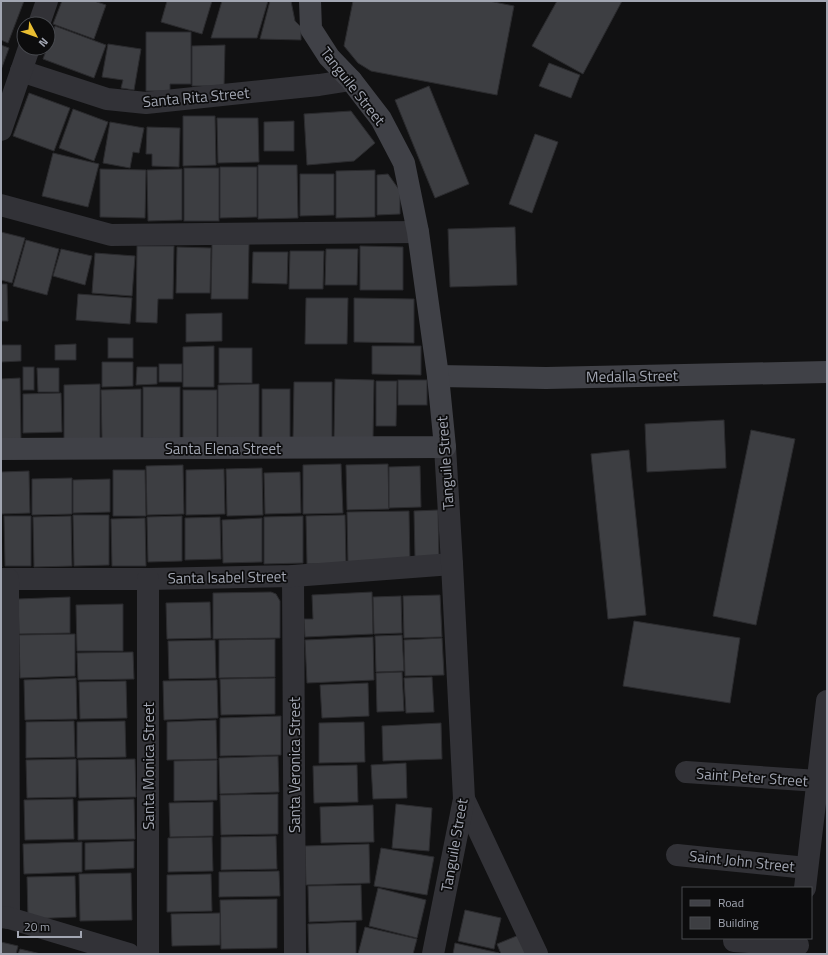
<svg xmlns="http://www.w3.org/2000/svg" width="828" height="955" viewBox="0 0 828 955" font-family="'Titillium Web',sans-serif">
  <style>
    .building { fill: #3d3e42; stroke: #2b2b2e }
    .lines { fill: none; stroke-linecap: round; stroke-linejoin: round }
    .street { stroke: #323237; stroke-width: 22 }
    .secondary { stroke: #404147; stroke-width: 22 }
    .labels { text-anchor: middle; dominant-baseline: central; stroke-width: 3.5; stroke-linejoin: round; paint-order: stroke }
    .street-label { font-size: 15px; fill: #a2a6b2; stroke: #0c0c0d }
  </style>
  <rect width="100%" height="100%" fill="#111112"/>
  <g class="building">
    <path d="M1 1H24L8 43 1 40Z"/>
    <path d="M62 1H94L106 5 94 39 53 24Z"/>
    <path d="M167 1H212L202 34 161 22Z"/>
    <path d="M222 1H268L257 38H211Z"/>
    <path d="M270 1H291L295 21 301 27V40L260 39Z"/>
    <path d="M353 1H489L514 6 497 95 371 71 358 63 344 46Z"/>
    <path d="M557 1H622L583 74 532 46Z"/>
    <path d="M55 26 106 45 94 78 43 59Z"/>
    <path d="M146 32H191V84H170V91H146Z"/>
    <path d="M108 44 141 49 134 90 121 88 123 80 102 77Z"/>
    <path d="M1 45 9 48 1 70Z"/>
    <path d="M225 45 224 86H192V46Z"/>
    <path d="M549 63 580 75 571 98 539 86Z"/>
    <path d="M429 86 469 184 435 198 395 100Z"/>
    <path d="M29 93 70 108 54 151 13 136Z"/>
    <path d="M73 109 108 122 94 161 59 148Z"/>
    <path d="M351 111 375 143 354 161 307 165 304 114Z"/>
    <path d="M183 116H215L216 165 183 166Z"/>
    <path d="M217 118H258L259 162 218 163Z"/>
    <path d="M294 121V151H264V122Z"/>
    <path d="M110 122 144 128 139 153 133 152 130 168 103 163Z"/>
    <path d="M147 127 180 128 179 167 152 166V154H146Z"/>
    <path d="M535 134 558 142 532 213 509 204Z"/>
    <path d="M53 153 99 164 88 207 42 196Z"/>
    <path d="M258 165H297L298 218 258 219Z"/>
    <path d="M220 167H257V217L220 218Z"/>
    <rect x="184" y="168" width="35" height="53"/>
    <path d="M100 169 146 170 145 218 100 217Z"/>
    <path d="M182 169V220L148 221 147 170Z"/>
    <path d="M375 170V217L336 218V171Z"/>
    <path d="M300 174H334V215L300 216Z"/>
    <path d="M388 174 400 191V214L377 215V175Z"/>
    <path d="M515 227 517 285 450 287 448 229Z"/>
    <path d="M1 232 25 238 12 283 1 280Z"/>
    <path d="M26 240 59 249 47 295 13 286Z"/>
    <path d="M212 244H249L248 299H211Z"/>
    <path d="M137 246H174L173 299H158L157 323 136 322Z"/>
    <path d="M360 246 403 247V290H360Z"/>
    <path d="M177 247 211 248 210 293H176Z"/>
    <path d="M61 249 92 256 85 285 53 276Z"/>
    <path d="M326 249H358L357 285H325Z"/>
    <path d="M290 251H324L323 289H289Z"/>
    <path d="M253 252H288L287 284 252 283Z"/>
    <path d="M95 253 135 256 132 296 92 293Z"/>
    <path d="M1 284H7L8 321H1Z"/>
    <path d="M78 294 132 298 130 324 76 320Z"/>
    <path d="M306 298H348L347 344H305Z"/>
    <path d="M354 298 414 299V343L354 342Z"/>
    <path d="M222 313V341L186 342V314Z"/>
    <rect x="108" y="338" width="25" height="20"/>
    <path d="M76 344V360H55V345Z"/>
    <path d="M1 345H21V361L1 362Z"/>
    <path d="M214 346V387H183V347Z"/>
    <path d="M372 346H421V375L372 374Z"/>
    <rect x="219" y="348" width="33" height="35"/>
    <path d="M102 362H133V386L102 387Z"/>
    <rect x="159" y="364" width="23" height="18"/>
    <rect x="23" y="367" width="11" height="23"/>
    <path d="M137 367H157V384L136 385Z"/>
    <path d="M37 368H59V392H38Z"/>
    <path d="M20 378 21 441H1V379Z"/>
    <path d="M335 379 374 380 373 439 334 438Z"/>
    <rect x="398" y="380" width="29" height="25"/>
    <path d="M376 381H397L396 426H376Z"/>
    <path d="M294 382H332V439H293Z"/>
    <path d="M100 384V441H64V385Z"/>
    <path d="M259 384V438L218 439V385Z"/>
    <rect x="143" y="387" width="37" height="51"/>
    <path d="M141 389V439H102L101 390Z"/>
    <rect x="262" y="389" width="28" height="50"/>
    <rect x="183" y="390" width="34" height="49"/>
    <path d="M61 393 62 432 23 433V394Z"/>
    <path d="M724 420 726 468 647 472 645 424Z"/>
    <path d="M751 430 795 439 756 625 713 616Z"/>
    <path d="M629 450 646 615 608 619 591 454Z"/>
    <path d="M341 464 343 513 303 514V465Z"/>
    <path d="M388 464 389 509 347 510 346 465Z"/>
    <path d="M183 465 184 514 147 515 146 466Z"/>
    <path d="M420 466 421 507 389 508V467Z"/>
    <path d="M262 468 263 515 227 516 226 469Z"/>
    <path d="M224 469 225 514 186 515V470Z"/>
    <path d="M113 470H145L146 516H113Z"/>
    <path d="M29 471 30 513 1 514V472Z"/>
    <path d="M300 472 301 513 265 514 264 473Z"/>
    <path d="M72 478V514L32 515V479Z"/>
    <path d="M110 479V512L73 513V480Z"/>
    <path d="M438 510 439 557 415 558 414 511Z"/>
    <path d="M409 511 410 564 348 565 347 512Z"/>
    <path d="M73 515H109V565L74 566Z"/>
    <path d="M345 515 346 564H307L306 516Z"/>
    <path d="M1 516 2 567H1Z"/>
    <path d="M4 516H31V566H5Z"/>
    <path d="M71 516 72 566 34 567 33 517Z"/>
    <path d="M182 516V561L148 562 147 517Z"/>
    <path d="M303 516V563L264 564V517Z"/>
    <path d="M220 517 221 559 185 560V518Z"/>
    <path d="M145 518 146 566H112L111 519Z"/>
    <path d="M262 518V562L223 563 222 520Z"/>
    <path d="M271 592 276 594 280 601V638L213 639V593Z"/>
    <path d="M372 592 373 634 305 637 304 619H313L312 595Z"/>
    <path d="M440 595 442 637 404 638 403 596Z"/>
    <path d="M401 596 402 633 374 634 373 597Z"/>
    <path d="M70 597V633L19 634 18 599Z"/>
    <path d="M210 602 211 638 167 639 166 603Z"/>
    <path d="M123 604V651H77L76 605Z"/>
    <path d="M634 621 740 638 730 703 623 686Z"/>
    <path d="M75 634V676L20 678 19 635Z"/>
    <path d="M402 635 404 671 376 672 375 636Z"/>
    <path d="M373 637 374 680 307 683 305 640Z"/>
    <path d="M442 638 444 675 405 676 404 640Z"/>
    <path d="M275 639V677L219 678V640Z"/>
    <path d="M215 640 216 678 169 679 168 641Z"/>
    <path d="M133 652 134 679 78 680 77 653Z"/>
    <path d="M402 672 404 711 377 712 376 673Z"/>
    <path d="M432 677 434 712 406 713 404 678Z"/>
    <path d="M76 678 77 719 25 720 24 680Z"/>
    <path d="M275 678V714L221 715 220 679Z"/>
    <path d="M217 680 218 718 164 720 163 681Z"/>
    <path d="M126 681 127 718 80 719 79 682Z"/>
    <path d="M368 683 369 716 322 718 320 685Z"/>
    <path d="M281 716V755L220 756V718Z"/>
    <path d="M216 720 217 759 167 760V722Z"/>
    <path d="M74 721 75 757 26 758V722Z"/>
    <path d="M125 721 126 757 77 758V722Z"/>
    <path d="M364 722 365 762 319 763V723Z"/>
    <path d="M441 723 442 759 383 761 382 726Z"/>
    <path d="M278 756 279 792 220 794 219 758Z"/>
    <path d="M76 759V797L27 798 26 760Z"/>
    <path d="M135 759 136 797 79 798 78 760Z"/>
    <path d="M217 760V800L174 801V761Z"/>
    <path d="M406 763 407 798 373 799 371 765Z"/>
    <path d="M357 765 358 802 314 803 313 766Z"/>
    <path d="M278 794V834L221 835 220 795Z"/>
    <path d="M73 799 74 839 25 840 24 800Z"/>
    <path d="M134 799 135 839 78 840V801Z"/>
    <path d="M213 802V836L170 837 169 803Z"/>
    <path d="M396 804 432 808 429 851 392 848Z"/>
    <path d="M373 805 374 842 321 843 320 807Z"/>
    <path d="M276 836 277 869 221 870V837Z"/>
    <path d="M212 837 213 871 168 872V838Z"/>
    <path d="M134 841V868L85 870V843Z"/>
    <path d="M82 842V872L24 874 23 844Z"/>
    <path d="M369 844 370 883 306 885 305 846Z"/>
    <path d="M381 848 434 857 427 895 374 886Z"/>
    <path d="M279 871 280 896 219 897V872Z"/>
    <path d="M131 873 132 920 80 921 79 874Z"/>
    <path d="M211 874 212 911 167 912V875Z"/>
    <path d="M75 876 76 917 28 919 27 877Z"/>
    <path d="M361 885 362 920 309 922 308 886Z"/>
    <path d="M378 888 426 900 417 938 369 926Z"/>
    <path d="M277 899V948L221 949 220 900Z"/>
    <path d="M465 910 501 918 494 949 458 941Z"/>
    <path d="M220 913V945L172 946 171 914Z"/>
    <path d="M356 922V954H309L308 924Z"/>
    <path d="M365 927 417 939 413 954H358Z"/>
    <path d="M519 935 526 954H501L497 944Z"/>
    <path d="M1 942 18 946 16 954H1Z"/>
    <path d="M455 943 499 953 498 954H453Z"/>
    <path d="M20 949 41 954H18Z"/>
  </g>
  <g class="lines">
    <g class="street">
      <path d="M39 24 47 1"/>
      <path d="M21 71 107 99 146 103 319 85 351 80"/>
      <path d="M1 130 29 48"/>
      <path d="M1 205 111 235 418 232"/>
      <path d="M293 576 295 954"/>
      <path d="M1 579H148L293 576 452 564"/>
      <path d="M8 579 9 918"/>
      <path d="M148 579V954"/>
      <path d="M686 772 818 781"/>
      <path d="M464 799 537 954"/>
      <path d="M677 855 807 868"/>
      <path d="M805 888 827 701"/>
      <path d="M1 917 9 918 129 954"/>
      <path d="M734 941 798 945"/>
      <path d="M433 954 464 799 452 564 445 447"/>
    </g>
    <g class="secondary">
      <path d="M438 376 546 378 827 372"/>
      <path d="M1 449 445 447 438 376 418 232 404 163 381 119 351 80 329 57 311 29 310 1"/>
    </g>
  </g>
  <g class="labels">
    <g class="street-label">
      <text transform="translate(353 86) rotate(52)">Tanguile Street</text>
      <text transform="translate(196 97) rotate(-5)">Santa Rita Street</text>
      <text transform="translate(632 376) rotate(-1)">Medalla Street</text>
      <text x="223" y="448">Santa Elena Street</text>
      <text transform="translate(445 463) rotate(-94)">Tanguile Street</text>
      <text transform="translate(227 577) rotate(-1)">Santa Isabel Street</text>
      <text transform="translate(294 765) rotate(-90)">Santa Veronica Street</text>
      <text transform="translate(148 766) rotate(-90)">Santa Monica Street</text>
      <text transform="translate(752 777) rotate(4)">Saint Peter Street</text>
      <text transform="translate(454 845) rotate(-80)">Tanguile Street</text>
      <text transform="translate(742 861) rotate(6)">Saint John Street</text>
    </g>
  </g>
  <rect width="828" height="955" fill="none" stroke="#a2a6b2" stroke-width="4"/>
  <rect x="682" y="887" width="130" height="52" fill="#0c0c0d" stroke="#484a4f"/>
  <rect x="690" y="900" width="20" height="6" fill="#404147" stroke="#484a4f"/>
  <text x="718" y="907" font-size="12" fill="#a2a6b2">Road</text>
  <rect x="690" y="917" width="20" height="12" fill="#3d3e42" stroke="#484a4f"/>
  <text x="718" y="927" font-size="12" fill="#a2a6b2">Building</text>
  <g transform="translate(36 36) rotate(131)"><circle r="19" fill="#0c0c0d" stroke="#484a4f"/>
  <path d="M0-3L7 15L0 10L-7 15Z" fill="#e9be31"/>
  <text y="-6" font-size="11" font-weight="bold" text-anchor="middle" fill="#a2a6b2">N</text>
  </g>
  <path d="M18 931v6h63v-6" fill="none" stroke="#a2a6b2" stroke-width="2"/>
  <text x="24" y="931" font-size="12" fill="#a2a6b2" stroke="#0c0c0d" stroke-width="3" paint-order="stroke">20 m</text>
</svg>
